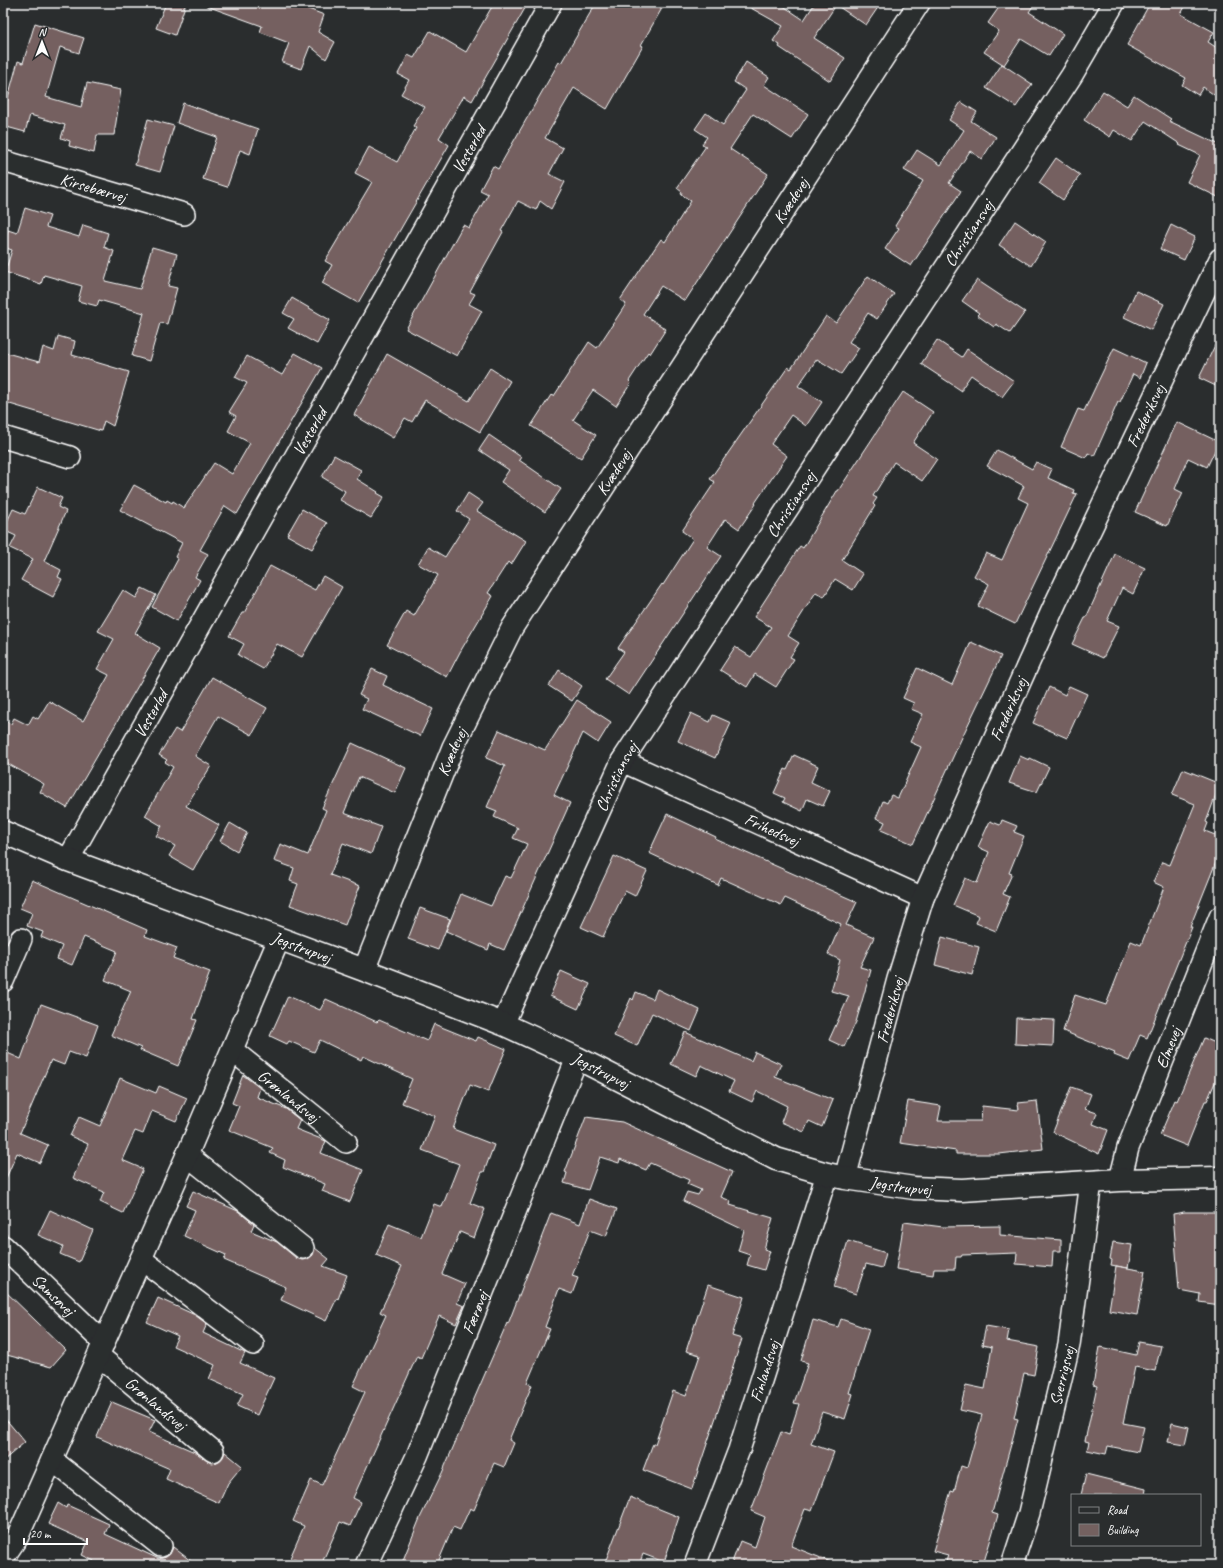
<svg xmlns="http://www.w3.org/2000/svg" width="1223" height="1568" viewBox="0 0 1223 1568" font-family="Caveat,sans-serif">
  <style>
    .building { fill: #746160; stroke: #fff }
    .lines { fill: none; stroke-linecap: round; stroke-linejoin: round }
    .minor-casing { stroke: #fff; stroke-width: 24 }
    .tertiary-casing { stroke: #fff; stroke-width: 25 }
    .minor { stroke: #2a2d2e; stroke-width: 21 }
    .tertiary { stroke: #2a2d2e; stroke-width: 22 }
    .labels { text-anchor: middle; dominant-baseline: central; stroke-width: 3; stroke-linejoin: round; paint-order: stroke }
    .street-label { font-size: 17px; fill: #fff; stroke: #2a2d2e }
  </style>
  <rect width="100%" height="100%" fill="#2a2d2e"/>
  <filter id="ink" filterUnits="userSpaceOnUse"><feTurbulence type="fractalNoise" baseFrequency=".025" numOctaves="2"/><feDisplacementMap in="SourceGraphic" scale="8" xChannelSelector="R" yChannelSelector="G"/><feConvolveMatrix kernelMatrix="1 2 1 2 8 2 1 2 1" color-interpolation-filters="sRGB"/></filter>
  <g filter="url(#ink)">
    <g class="building">
      <path d="M166 3H186L175 35 156 28Z"/>
      <path d="M205 3H293L324 15 318 32 335 42 326 59 310 46 301 69 282 62 289 43 260 32 262 26 204 5Z"/>
      <path d="M494 3H528L472 101 464 96 439 138 449 145 358 303 322 283 332 265 325 261 372 182 355 173 369 147 397 162 416 128 413 126 425 107 401 94 409 80 398 74 408 55 414 58 430 31 466 52Z"/>
      <path d="M596 3H665L641 45 643 46 607 109 574 88 545 138 563 148 549 174 565 182 551 209 540 201 536 210 518 201 501 231 503 232 470 292 475 294 469 304 482 311 457 356 406 329 463 225 469 228 488 194 480 190 493 166 498 169 559 62 561 63Z"/>
      <path d="M742 3H779L804 20 815 3H881L866 25 836 5 814 38 845 58 830 81 779 47 780 45 773 41 783 26Z"/>
      <path d="M1002 3H1035L1029 12 1063 34 1049 56 1021 39 1004 65 984 52 999 31 988 23Z"/>
      <path d="M1150 3H1187L1181 14 1214 32 1208 42 1220 50V99L1203 87 1198 95 1182 85 1186 78 1127 45Z"/>
      <path d="M35 23 84 38 79 53 60 47 46 97 81 107 87 83 121 90 114 135H97L94 153 69 146 70 141 61 138 65 125 30 115 25 132 3 126V100L7 101 18 61 23 63Z"/>
      <path d="M746 62 769 77 764 85 808 114 792 139 753 114 730 149 768 174 685 301 661 286 643 314 666 329 650 354 648 352 629 381 631 383 616 406 593 390 573 420 596 435 581 458 531 426 551 395 554 396 589 342 597 348 626 304 620 300 661 239 665 242 691 201 681 194 682 192 677 188 706 146 702 144 707 137 695 129 706 113 723 125 746 90 734 82Z"/>
      <path d="M1002 64 1032 84 1016 107 986 88Z"/>
      <path d="M1103 91 1127 106 1134 95 1171 119 1169 121 1220 145V198L1187 182 1200 155 1179 145 1180 144 1145 121 1132 141 1114 130 1110 137 1084 120Z"/>
      <path d="M961 102 977 112 971 121 996 137 982 159 970 151 949 183 961 191 911 266 885 249 899 228 895 226 923 181 904 170 917 150 941 165 964 130 949 120Z"/>
      <path d="M183 103 258 129 250 154 240 150 227 187 203 179 217 137 177 123Z"/>
      <path d="M148 119 174 126 160 172 135 165Z"/>
      <path d="M1056 158 1080 175 1063 200 1039 183Z"/>
      <path d="M25 208 50 216 46 227 79 237 83 225 108 233 104 247 114 251 105 281 140 289 152 247 177 254 168 286 177 288 167 324 160 323 149 361 132 356 144 313 99 300 97 306 78 301 82 286 44 275 41 284 5 272 12 250 3 247 8 230 17 233Z"/>
      <path d="M1015 221 1046 242 1031 266 999 245Z"/>
      <path d="M1171 225 1195 237 1184 260 1160 249Z"/>
      <path d="M868 276 894 294 877 319 868 313 849 342 859 348 841 374 817 359 798 386 822 402 806 426 791 415 771 444 787 456 755 503 756 504 739 529 725 519 707 547 721 556 629 695 605 679 624 652 618 648 662 584 663 585 693 539 682 531 715 482 710 479 788 367 791 369 826 316 836 323Z"/>
      <path d="M977 280 1025 312 1010 333 996 324 994 327 977 315 979 313 962 301Z"/>
      <path d="M1136 291 1164 304 1151 330 1124 317Z"/>
      <path d="M292 298 330 320 317 344 288 328 294 319 283 313Z"/>
      <path d="M1220 335V388L1199 378Z"/>
      <path d="M58 336 75 341 72 355 129 372 113 426 104 421 101 431 3 402V352L39 362 43 347 54 351Z"/>
      <path d="M937 340 962 357 967 349 1014 381 1002 397 971 375 962 388V391L921 364Z"/>
      <path d="M1114 348 1146 363 1140 378 1133 374 1120 402H1118L1094 456 1088 453 1086 458 1061 447 1078 409 1084 411Z"/>
      <path d="M295 353 322 368 237 514 225 506 200 550 208 554 195 577 200 580 177 621 152 607 178 559 175 557 182 543 120 510 134 485 166 502 167 500 172 503 173 501 184 508 214 463 232 474 250 443 228 431 236 416 229 412 247 383 235 377 247 356 282 375Z"/>
      <path d="M387 354 469 401 490 368 510 381 480 432 425 400 412 422 405 418 393 438 354 415Z"/>
      <path d="M903 392 933 412 913 443 937 459 922 481 894 462 873 496 877 498 873 504 875 506 842 560 863 574 853 590 835 579 824 597 816 592 788 636 799 643 790 657 794 659 776 687 755 674 747 687 720 670 735 647 751 657 771 627 754 617 800 546 803 548 837 491H838Z"/>
      <path d="M1177 422 1219 442 1207 467 1188 458 1175 489 1183 493 1167 526 1135 512Z"/>
      <path d="M489 435 521 457 519 460 561 489 545 512 501 482 509 470 479 450Z"/>
      <path d="M997 450 1032 469 1036 462 1052 469 1048 478 1074 490 1073 493 1077 494 1015 624 978 606 989 584 974 576 986 553 1002 560 1028 503 1018 498 1024 486 987 466Z"/>
      <path d="M334 455 361 470 357 479 378 492 377 493 384 497 371 518 340 500 345 491 322 477Z"/>
      <path d="M38 487 62 498 58 507 66 511 44 561 61 570 58 577 62 579 53 597 21 580 33 559 10 548 16 536 3 530 13 509 25 514Z"/>
      <path d="M468 493 483 503 477 511 526 541 511 565 508 562 488 593 493 596 460 652 447 677 387 645 406 611 414 616 438 575 418 564 428 547 445 557 469 519 457 511Z"/>
      <path d="M302 509 327 523 312 549 287 535Z"/>
      <path d="M1115 554 1145 568 1133 594 1122 588 1107 621 1119 626 1103 658 1072 644 1085 618H1086Z"/>
      <path d="M270 566 315 590 323 576 342 587 302 657 277 644 263 669 238 655 244 644 229 636 242 613H244Z"/>
      <path d="M142 588 156 595 135 633 160 648 67 808 40 792 44 784 3 761V720L11 724 14 718 28 725 33 716 38 719 49 701 83 721 109 675 97 669 114 639 98 631 123 590 136 598Z"/>
      <path d="M971 642 1001 656 964 733 913 844 881 830 885 822 876 818 883 801 887 803 891 795 898 798 921 747 910 742 923 714 911 709 914 703 903 698 917 668 952 685Z"/>
      <path d="M372 669 387 676 383 685 433 709 420 736 362 709 367 699 359 695Z"/>
      <path d="M559 670 582 686 572 701 549 686Z"/>
      <path d="M212 677 267 708 252 735 218 716 195 756 211 766 186 806 219 825 193 870 169 856 175 846 156 836 162 826 145 816 173 767 165 762 167 760 159 755 175 729 180 732Z"/>
      <path d="M1069 686 1087 694 1067 738 1033 723 1049 687 1065 695Z"/>
      <path d="M577 700 611 722 598 743 583 733 554 795 570 803 504 950 490 944 488 950 446 931 461 894 491 906 505 876 511 878 527 844 513 838 518 828 494 817 497 811 487 807 505 766 486 758 499 730 545 750Z"/>
      <path d="M691 713 710 722 713 715 731 723 715 758 678 741Z"/>
      <path d="M352 743 406 768 395 793 359 777 344 813 381 827 371 854 343 843 330 875 360 886 345 925 290 905 298 884 290 881 294 868 274 861 280 844 308 855 326 810 322 808Z"/>
      <path d="M794 755 818 766 811 782 830 791 823 806 807 799 802 811 783 802 785 798 774 793 785 769 787 770Z"/>
      <path d="M1020 756 1029 760 1030 758 1049 767 1037 792 1009 783Z"/>
      <path d="M1183 769 1220 784 1206 822 1208 823 1205 831 1220 837V852L1190 927H1192L1147 1038 1140 1035 1129 1061 1114 1055 1115 1052 1063 1031 1075 995 1106 1005 1131 941 1141 945 1164 887 1153 882 1162 862 1170 865 1195 804 1172 795Z"/>
      <path d="M667 814 716 837 715 839 857 902 846 925 874 937 860 967 871 970 856 1022 844 1047 829 1040 849 996 831 991 840 960 828 954 841 924 785 898 781 905 721 878 718 885 649 853Z"/>
      <path d="M1002 820 1017 826 1014 832 1024 836 1009 873 1012 874 1003 894 1010 897 996 931 976 923 979 916 953 905 965 878 977 883 989 852 978 847 990 821 1000 825Z"/>
      <path d="M230 823 247 833 237 851 220 841Z"/>
      <path d="M614 856 647 871 635 896 625 891 603 937 581 927Z"/>
      <path d="M32 880 147 930 145 936 177 948 173 958 210 972 193 1019 197 1020 178 1066 140 1050 141 1048 111 1035 131 991 105 980 117 951 84 937 72 965 57 959 62 946 41 937 43 932 27 926 32 913 20 908Z"/>
      <path d="M420 908 450 919 438 950 408 939Z"/>
      <path d="M942 937 979 947 972 975 935 965Z"/>
      <path d="M561 971 590 984 578 1009 550 996Z"/>
      <path d="M657 989 700 1010 691 1031 652 1013 637 1046 614 1036 631 998 633 1000 636 992 653 999Z"/>
      <path d="M288 996 320 1010 326 999 377 1022 379 1020 427 1041 434 1024 476 1041 478 1037 506 1049 488 1092 470 1085 453 1129 494 1145 484 1172H482L470 1203 485 1209 474 1238 460 1232 442 1274 465 1284 457 1303 464 1306 456 1324 439 1316 421 1358 417 1356 353 1498 361 1502 350 1526 340 1522 321 1565H308L290 1558 304 1526 293 1521 311 1480 322 1485 365 1392 353 1386 386 1315 380 1312 402 1266 376 1255 389 1224 421 1237 434 1204 442 1207 459 1164 422 1150 435 1116 402 1103 412 1079 363 1056 361 1060 320 1040 314 1052 289 1041 287 1044 270 1036Z"/>
      <path d="M41 1004 98 1025 86 1058 69 1052 64 1065 51 1060 20 1133 48 1145 40 1163 17 1153 3 1185V1051L21 1059Z"/>
      <path d="M1016 1018 1054 1020 1053 1046 1015 1044Z"/>
      <path d="M685 1032 751 1061 755 1052 781 1064 775 1077 833 1100 822 1127 809 1121 804 1132 781 1122 787 1106 757 1091 752 1102 729 1091 734 1081 701 1065 696 1076 671 1064Z"/>
      <path d="M1204 1038 1220 1045V1071L1207 1101H1205L1187 1146 1160 1135 1175 1100 1177 1101Z"/>
      <path d="M243 1075 260 1088 257 1097 286 1109 300 1120 296 1129 326 1141 321 1153 363 1170 350 1202 322 1191 325 1184 283 1167 285 1160 270 1153 273 1148 229 1130 239 1106 232 1103Z"/>
      <path d="M120 1078 156 1093 159 1086 187 1098 176 1121 152 1111 143 1134 135 1131 122 1160 143 1169 123 1213 100 1202 104 1192 73 1178 88 1144 70 1136 79 1117 100 1126Z"/>
      <path d="M1071 1087 1091 1094 1085 1109 1097 1113 1093 1124 1108 1130 1099 1154 1053 1132Z"/>
      <path d="M908 1101 941 1106 938 1121H981L982 1106 1019 1110 1018 1103 1037 1101 1043 1149 999 1154H956V1151L900 1143Z"/>
      <path d="M586 1117 622 1122 732 1172 721 1197 731 1201 730 1205 773 1218 764 1249 770 1251 764 1270 747 1265 750 1255 738 1251 744 1230 683 1201 687 1192 698 1195 701 1190 687 1184 689 1180 650 1163 646 1170 620 1159 619 1163 600 1157 588 1190 564 1183 567 1173 565 1172Z"/>
      <path d="M193 1191 238 1211 254 1224 251 1231 277 1242 296 1258 302 1260 308 1259 313 1255 315 1248 329 1259 323 1266 347 1275 338 1299 337 1298 326 1321 281 1300 286 1287 224 1260 226 1255 184 1236 195 1210 186 1206Z"/>
      <path d="M589 1199 617 1209 606 1236 590 1230 572 1276 578 1278 572 1294 559 1289 545 1327 550 1329 527 1383 532 1385 509 1440 514 1443 504 1467 494 1463 474 1510 470 1508 460 1530 453 1527 437 1565H401L420 1518 442 1473 507 1323 508 1324 551 1213 580 1224Z"/>
      <path d="M50 1210 93 1230 79 1262 60 1254 63 1246 38 1235Z"/>
      <path d="M1184 1212H1220V1305L1199 1302 1200 1294 1179 1290 1173 1214Z"/>
      <path d="M904 1222 943 1227 1000 1226V1235L1061 1240V1251H1053L1052 1267 1016 1264 1017 1253 962 1255 961 1257H956L955 1269H934L933 1275 896 1269Z"/>
      <path d="M848 1241 886 1253 882 1268 866 1264 856 1294 834 1287Z"/>
      <path d="M1113 1242 1132 1245 1128 1268 1111 1265 1112 1260 1110 1259Z"/>
      <path d="M1116 1266 1145 1271 1137 1315 1109 1310Z"/>
      <path d="M708 1285 744 1297 732 1336 742 1339 692 1489 643 1470 652 1446 653 1444H655L673 1391 686 1396 700 1355 686 1351Z"/>
      <path d="M3 1289 66 1350 51 1367 3 1354Z"/>
      <path d="M158 1298 195 1315 207 1324 203 1333 245 1353 240 1363 274 1378 257 1415 237 1406 243 1394 209 1379 215 1365 173 1346 178 1336 147 1322Z"/>
      <path d="M841 1319 869 1329 849 1393 853 1394 845 1419 822 1412 811 1444 834 1452 812 1511 805 1509 791 1546 836 1564 835 1565H731L740 1541 755 1547 765 1517 751 1511 781 1432 789 1435 799 1404 794 1403 808 1363 801 1361 813 1320 838 1327Z"/>
      <path d="M986 1326 1009 1330 1007 1341 1039 1347 1034 1375 1024 1373 1014 1418 1018 1419 992 1513 998 1515 983 1565H945L948 1555 933 1551 951 1491 954 1492 961 1466 967 1468 982 1415 960 1410 966 1385 985 1389 992 1347 982 1345Z"/>
      <path d="M1139 1342 1161 1346 1155 1371 1135 1367 1123 1423 1144 1427 1138 1452 1108 1446 1106 1454 1087 1450 1089 1442 1085 1441 1097 1386 1093 1385 1100 1347 1136 1355Z"/>
      <path d="M112 1402 155 1420 149 1432 197 1453 206 1460 211 1463 217 1462 222 1458 225 1452 242 1466 228 1483 219 1503 166 1479 170 1469 97 1437Z"/>
      <path d="M3 1416 25 1442 3 1461Z"/>
      <path d="M1172 1423 1189 1427 1185 1445 1168 1442Z"/>
      <path d="M1086 1474 1146 1489 1145 1495H1081Z"/>
      <path d="M630 1497 679 1517 664 1562 643 1554 639 1565H604Z"/>
      <path d="M58 1503 66 1508 67 1505 109 1524 105 1534 159 1559 166 1557 170 1554 173 1547 196 1565H92L94 1561 82 1555 88 1542 48 1524Z"/>
    </g>
    <g class="lines">
      <g class="minor-casing">
        <g id="minor">
          <path id="s1" d="M3 161 184 214"/>
          <path d="M3 437 70 457"/>
          <path id="s2" d="M622 761 923 898"/>
          <path id="s3" d="M68 860 551 3"/>
          <path id="s4" d="M364 970 453 747 512 628 919 3"/>
          <path d="M3 981 21 939"/>
          <path id="s5" d="M503 1024 622 761 1072 75 1114 3"/>
          <path id="s6" d="M232 1050 346 1142"/>
          <path d="M187 1155 303 1248"/>
          <path id="s7" d="M845 1178 898 979 923 898 1056 602 1220 259"/>
          <path id="s8" d="M1120 1180 1128 1148 1220 917"/>
          <path id="s9" d="M3 1246 104 1343"/>
          <path d="M141 1259 253 1344"/>
          <path id="s10" d="M99 1356 213 1451"/>
          <path d="M52 1460 161 1546"/>
          <path d="M3 1558 18 1536 187 1155 279 939"/>
          <path id="s11" d="M366 1565 417 1456 577 1058"/>
          <path id="s12" d="M695 1565 739 1450 827 1174"/>
          <path id="s13" d="M1012 1565 1029 1513 1069 1345 1091 1182"/>
        </g>
      </g>
      <g class="tertiary-casing">
        <g id="tertiary">
          <path id="s14" d="M3 832 68 860 364 970 503 1024 577 1058 776 1159 827 1174 845 1178 914 1188 962 1190 1120 1180 1220 1178"/>
        </g>
      </g>
      <use href="#minor" class="minor"/>
      <use href="#tertiary" class="tertiary"/>
    </g>
  </g>
  <g class="labels">
    <g class="street-label">
      <text stroke="none"><textPath href="#s3" startOffset="816">Vesterled</textPath></text>
      <text stroke="none"><textPath href="#s1" startOffset="94">Kirsebærvej</textPath></text>
      <text stroke="none"><textPath href="#s4" startOffset="883">Kvædevej</textPath></text>
      <text stroke="none"><textPath href="#s5" startOffset="920">Christiansvej</textPath></text>
      <text stroke="none"><textPath href="#s7" startOffset="822">Frederiksvej</textPath></text>
      <text stroke="none"><textPath href="#s3" startOffset="492">Vesterled</textPath></text>
      <text stroke="none"><textPath href="#s4" startOffset="559">Kvædevej</textPath></text>
      <text stroke="none"><textPath href="#s5" startOffset="596">Christiansvej</textPath></text>
      <text stroke="none"><textPath href="#s7" startOffset="498">Frederiksvej</textPath></text>
      <text stroke="none"><textPath href="#s3" startOffset="168">Vesterled</textPath></text>
      <text stroke="none"><textPath href="#s4" startOffset="235">Kvædevej</textPath></text>
      <text stroke="none"><textPath href="#s5" startOffset="272">Christiansvej</textPath></text>
      <text stroke="none"><textPath href="#s2" startOffset="165">Frihedsvej</textPath></text>
      <text stroke="none"><textPath href="#s14" startOffset="320">Jegstrupvej</textPath></text>
      <text stroke="none"><textPath href="#s7" startOffset="174">Frederiksvej</textPath></text>
      <text stroke="none"><textPath href="#s8" startOffset="141">Elmevej</textPath></text>
      <text stroke="none"><textPath href="#s14" startOffset="644">Jegstrupvej</textPath></text>
      <text stroke="none"><textPath href="#s6" startOffset="73">Grønlandsvej</textPath></text>
      <text stroke="none"><textPath href="#s14" startOffset="968">Jegstrupvej</textPath></text>
      <text stroke="none"><textPath href="#s9" startOffset="70">Samsøvej</textPath></text>
      <text stroke="none"><textPath href="#s11" startOffset="275">Færøvej</textPath></text>
      <text stroke="none"><textPath href="#s12" startOffset="206">Finlandsvej</textPath></text>
      <text stroke="none"><textPath href="#s13" startOffset="196">Sverrigsvej</textPath></text>
      <text stroke="none"><textPath href="#s10" startOffset="74">Grønlandsvej</textPath></text>
    </g>
  </g>
  <rect width="1223" height="1568" fill="none" stroke="#2a2d2e" stroke-width="16"/>
  <rect x="8" y="8" width="1207" height="1552" fill="none" stroke="#fff" stroke-width="1.5" filter="url(#ink)"/>
  <rect x="1071" y="1494" width="130" height="52" fill="#2a2d2e" stroke="#7f8182"/>
  <rect x="1079" y="1507" width="20" height="6" fill="#2a2d2e" stroke="#7f8182"/>
  <text x="1107" y="1514" font-size="12" fill="#ffffff">Road</text>
  <rect x="1079" y="1524" width="20" height="12" fill="#746160" stroke="#7f8182"/>
  <text x="1107" y="1534" font-size="12" fill="#ffffff">Building</text>
  <g transform="translate(42 42)" stroke="#2a2d2e" stroke-width="3" paint-order="stroke">
  <path d="M0-3L7 15L0 10L-7 15Z" fill="#ffffff"/>
  <text y="-6" font-size="11" font-weight="bold" text-anchor="middle" fill="#ffffff">N</text>
  </g>
  <path d="M24 1538v6h63v-6" fill="none" stroke="#ffffff" stroke-width="2"/>
  <text x="30" y="1538" font-size="12" fill="#ffffff" stroke="#2a2d2e" stroke-width="3" paint-order="stroke">20 m</text>
</svg>
